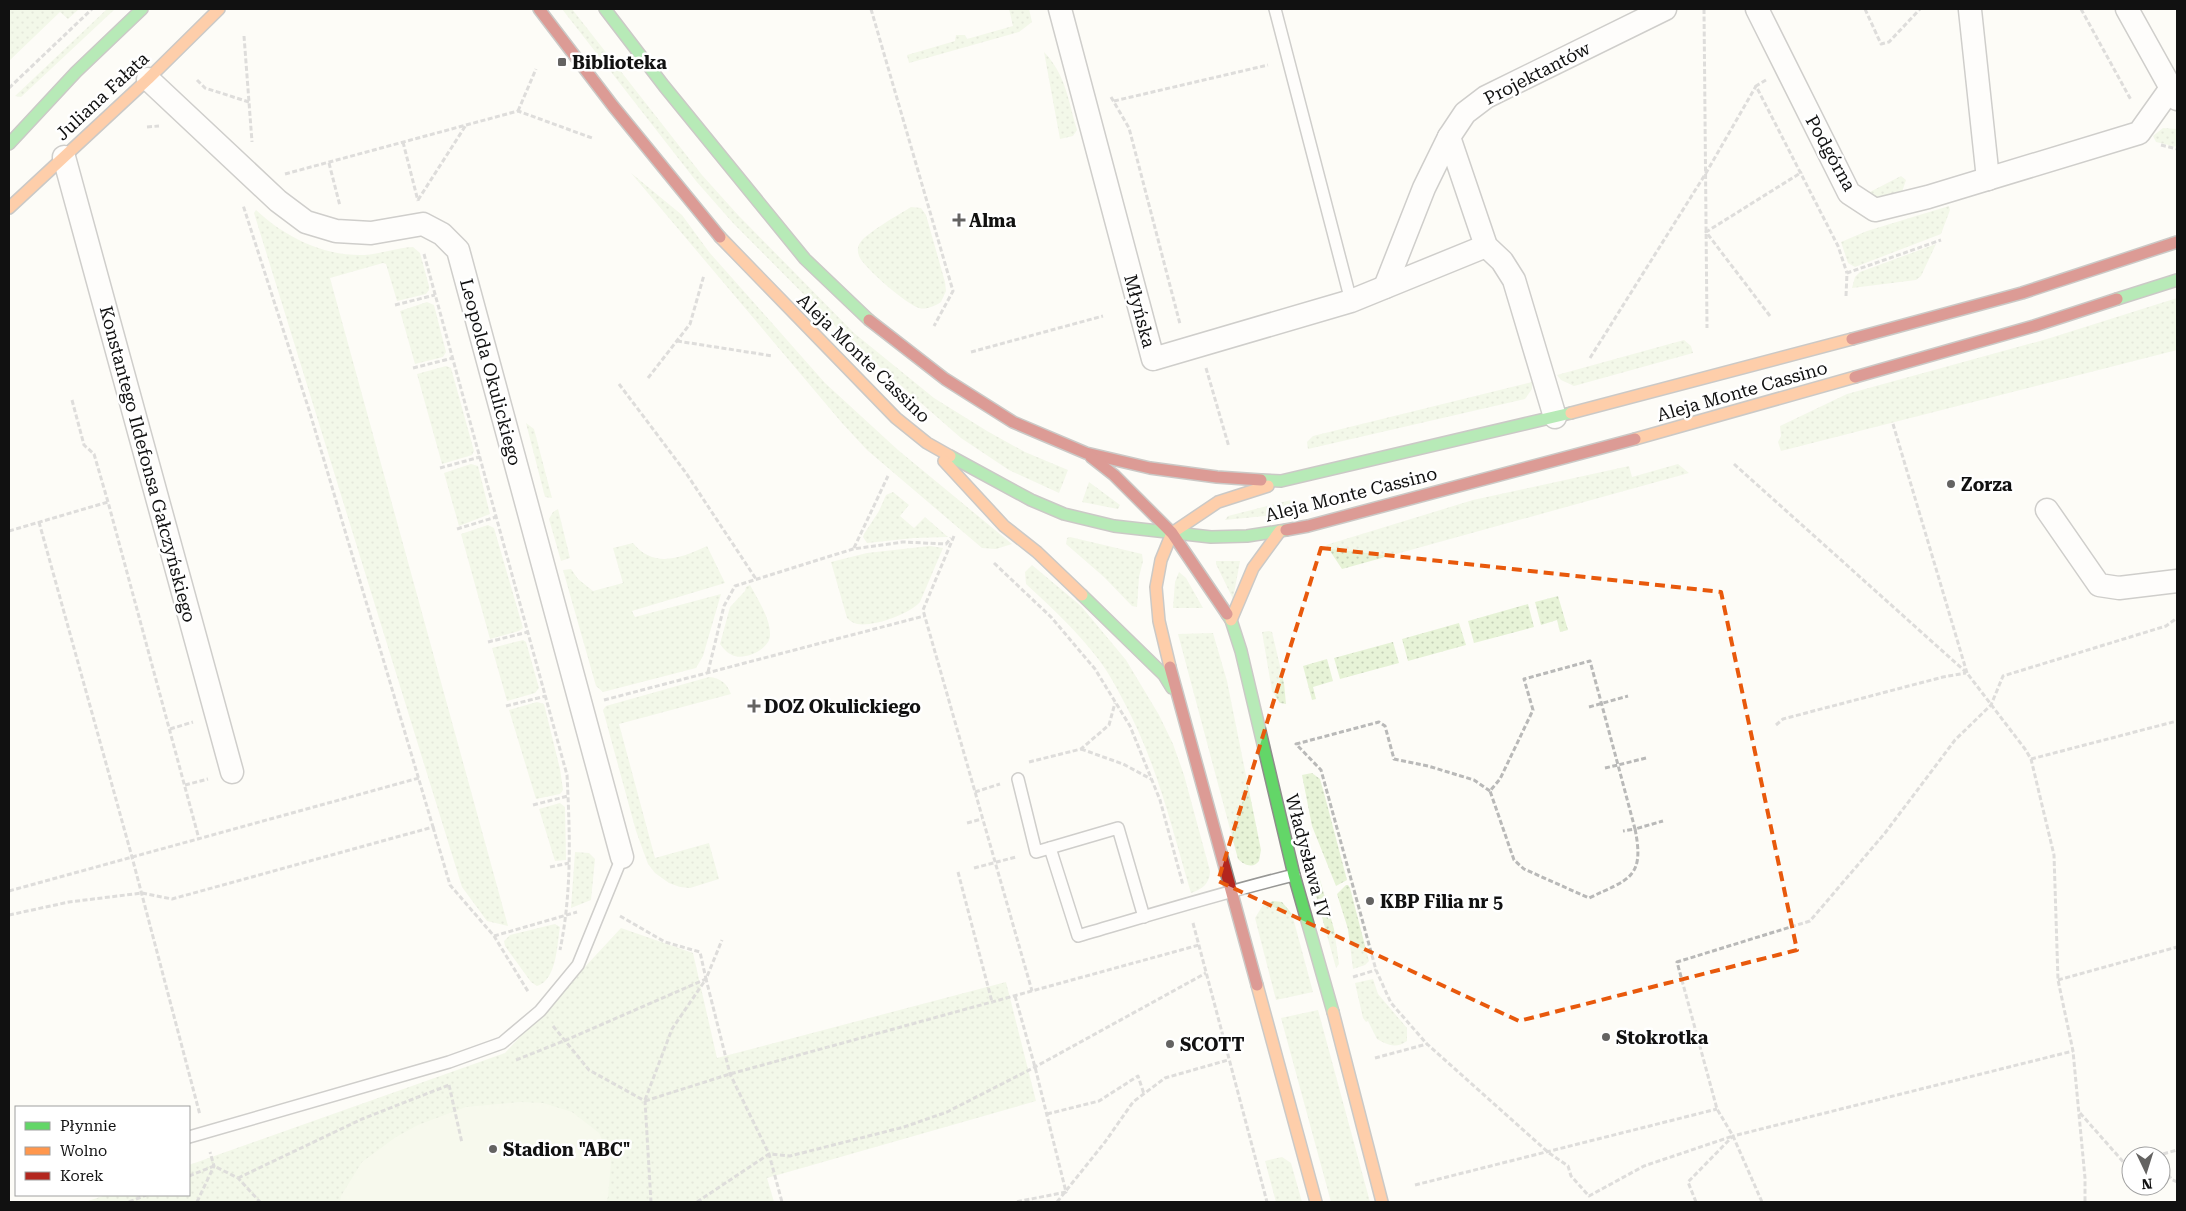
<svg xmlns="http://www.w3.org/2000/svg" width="2186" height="1211" viewBox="0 0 2186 1211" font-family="'Roboto Serif',serif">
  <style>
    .green { fill: url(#green-dots) }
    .pitch { fill: #f0f6e1 }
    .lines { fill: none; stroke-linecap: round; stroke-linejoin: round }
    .lane-casing { stroke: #979795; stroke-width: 14 }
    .street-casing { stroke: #979795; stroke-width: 25 }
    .fast-casing { stroke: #8e8d8b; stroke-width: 14 }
    .slow-casing { stroke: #8e8d8b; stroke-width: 14 }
    .jam-casing { stroke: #8e8d8b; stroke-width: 14 }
    .path { stroke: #b9b9b8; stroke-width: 3; stroke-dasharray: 5 2.5; stroke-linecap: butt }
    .lane { stroke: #fffffe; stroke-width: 11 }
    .street { stroke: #fffffe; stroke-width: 22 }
    .fast { stroke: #63d668; stroke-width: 11 }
    .slow { stroke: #ff974d; stroke-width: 11 }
    .jam { stroke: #b3261e; stroke-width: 11 }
    .marked { fill: none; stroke: #e8590c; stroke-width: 4; stroke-dasharray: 10 6; stroke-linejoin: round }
    .poi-dot { fill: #646362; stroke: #fff; stroke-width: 2 }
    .labels { text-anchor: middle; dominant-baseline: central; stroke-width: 5; stroke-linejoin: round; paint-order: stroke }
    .poi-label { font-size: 18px; font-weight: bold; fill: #111; stroke: #fff; text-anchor: start }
    .street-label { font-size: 18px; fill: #111; stroke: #fff }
  </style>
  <defs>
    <pattern id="green-dots" width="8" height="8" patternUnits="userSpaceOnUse" patternTransform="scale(1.25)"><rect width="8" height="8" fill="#e7f3d7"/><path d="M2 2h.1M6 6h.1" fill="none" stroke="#c5cfb8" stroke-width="1.8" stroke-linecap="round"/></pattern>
  </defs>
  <rect width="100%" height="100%" fill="#fdfcf7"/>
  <g class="green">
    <path d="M9 9H79L68 19 60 12 9 61Z"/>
    <path d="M107 9H115L21 97 15 96Z"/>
    <path d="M562 9H572L702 175 738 215 854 333 934 398 987 431 1025 452 1068 470 1059 493 1009 470 961 438 849 340 733 223 696 181Z"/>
    <path d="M1009 9H1029L1032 22 1019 32 909 63 907 55 955 41 956 35H965L967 39 1013 26Z"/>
    <path d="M1044 52C1066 75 1068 100 1077 130L1073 136 1060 139Z"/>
    <path d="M2163 128 2177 129V147L2156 142 2153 136Z"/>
    <path d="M631 173 682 215 709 252 825 383 898 450 1012 544 996 549 982 548 867 450 842 423Z"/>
    <path d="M1901 176 1906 180 1902 192 1884 202 1866 194Z"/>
    <path d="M1949 206 1950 210 1941 234 1855 267 1848 263 1841 242 1867 231Z"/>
    <path d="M911 207 921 208 926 215 945 282 946 291 941 302C935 306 926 310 919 308 906 304 870 272 862 261 858 256 856 248 860 243 866 233 900 214 911 207Z"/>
    <path d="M256 210C285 237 323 256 364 255 380 254 396 248 413 247L420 253 429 286V290L426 294 397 301 386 264 383 263 330 278 508 926 487 921 462 887 254 213Z"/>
    <path d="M1936 244 1921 276 1916 280 1852 288 1855 277 1860 272Z"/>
    <path d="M2177 298V350L1781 451 1778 442 1781 436 1780 426 1847 394 2047 339Z"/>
    <path d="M427 302 434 305 446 352 443 357 415 364 400 311Z"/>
    <path d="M1684 340 1691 346 1693 353 1574 386 1561 380 1557 375Z"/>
    <path d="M446 366 451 368 474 451 472 455 442 464 417 374Z"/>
    <path d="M1532 382V389L1525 399 1308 449 1307 442 1313 436Z"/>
    <path d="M526 423 534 429 552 498 545 497Z"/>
    <path d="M471 464 478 466 490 514 459 526 444 473Z"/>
    <path d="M1678 464 1689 473 1342 569 1326 545 1473 500 1629 466 1632 477Z"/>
    <path d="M1089 482 1120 505 1118 509 1082 502Z"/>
    <path d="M893 492 909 505 900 516 914 528 925 517 948 537 914 538 867 543 863 537 864 534 879 511 886 495Z"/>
    <path d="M1291 500 1294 513 1225 520 1228 516Z"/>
    <path d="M558 509 570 558 561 561 549 519 553 512Z"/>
    <path d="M488 525 494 528 523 628 519 631 490 639 461 534Z"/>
    <path d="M1070 537 1142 554 1143 561 1139 577 1137 607 1132 606 1104 577 1066 544 1067 538Z"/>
    <path d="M633 543C654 569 681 558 707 546L725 583 632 611 635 617 721 594 703 656 696 668 603 692 596 686 563 570 571 569 578 579 593 591 623 583 613 548Z"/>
    <path d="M930 546 943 548 920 602C910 614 873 627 857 624 853 623 850 621 847 618L831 562 867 553Z"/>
    <path d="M1216 561H1240L1233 599 1216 564Z"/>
    <path d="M1032 565 1081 606 1126 660 1159 715 1173 744 1184 775 1210 871C1210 884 1202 889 1191 893 1171 825 1157 763 1123 700 1116 687 1109 673 1099 660 1078 632 1052 608 1026 584L1025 572Z"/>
    <path d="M1179 572 1186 578 1203 608H1173L1175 582Z"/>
    <path d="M750 585C758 600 771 619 770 636 769 650 743 661 732 655 727 653 723 648 720 644L730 607 745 591 746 587Z"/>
    <path d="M1558 596 1568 630 1560 632 1557 620 1541 625 1535 602Z"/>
    <path d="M1528 604 1534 627 1474 643 1468 621Z"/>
    <path d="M1459 623 1466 645 1408 661 1402 639Z"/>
    <path d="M1269 631 1272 632 1284 683 1286 704 1280 703 1272 691 1262 632Z"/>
    <path d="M1213 633 1227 681 1261 850 1259 861C1253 869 1244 865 1238 859L1178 634Z"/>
    <path d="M523 640 526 642 539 688 535 693 507 701 492 648Z"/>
    <path d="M1393 642 1399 663 1340 679 1334 658Z"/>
    <path d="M1327 659 1333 681 1313 687 1316 699 1312 700 1303 666Z"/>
    <path d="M709 677C720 678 727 683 731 694L619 724 655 858 709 843 719 879 690 888 680 887 669 883 655 873 648 864 636 831 603 710 606 706Z"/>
    <path d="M537 702 544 704 560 769 563 790 560 794 536 799 509 710Z"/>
    <path d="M1312 773 1320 779 1324 793 1347 880 1336 886 1312 826 1302 775Z"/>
    <path d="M560 803 565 807 566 860 555 861 539 809Z"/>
    <path d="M575 852 589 853 595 859 591 900 571 908Z"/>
    <path d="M1304 852H1310L1320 880 1334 929 1339 964 1336 968Z"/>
    <path d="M1346 885H1348L1350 888 1369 961 1365 965 1353 969 1348 929 1337 894Z"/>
    <path d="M1273 901 1282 902 1292 914 1313 992 1276 1000 1255 918 1263 905Z"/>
    <path d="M555 924 560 927C557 944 557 980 537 986L531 982 505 946 504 941 510 935Z"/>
    <path d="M621 928 693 953 717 1058 1006 982 1036 1101 767 1178 774 1202H85L106 1195H189V1165L505 1053Z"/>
    <path d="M1373 979 1378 994 1407 1028V1041C1396 1049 1387 1045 1377 1039L1368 1021 1366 1022 1363 1018 1355 983Z"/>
    <path d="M1318 1010 1370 1202H1331L1281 1018Z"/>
    <path d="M1282 1157 1291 1163 1302 1202H1276L1265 1161Z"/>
  </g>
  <path class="pitch" d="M520 1102 543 1103 572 1112 599 1133 611 1161 608 1197 606 1202H340L341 1196 362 1162 396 1137 418 1125 466 1107Z"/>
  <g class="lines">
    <g class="lane-casing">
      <g id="lane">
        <path d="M1275 9 1351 301"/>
        <path d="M1018 779 1036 852 1118 828 1144 917"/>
        <path d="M1050 848 1078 936C1150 915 1221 893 1294 875"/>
        <path d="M189 1137 449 1062 502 1043 540 1011 578 965 622 857"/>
      </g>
    </g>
    <g class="street-casing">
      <g id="street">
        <path d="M1060 9 1153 359 1351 301 1486 246"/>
        <path d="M1757 9 1849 193 1875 210 1928 197 2139 133 2171 88"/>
        <path d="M2127 9 2177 99"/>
        <path d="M1970 10 1988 179"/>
        <path d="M148 79 278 201 306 222 336 231 371 233 423 224 442 234 458 250 622 857"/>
        <path d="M64 157 232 772"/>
        <path d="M1385 287 1424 188 1449 137"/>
        <path d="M1555 417 1514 280 1502 261 1486 246 1449 137 1465 113 1486 97 1665 9"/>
        <path d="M2047 510 2099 585 2119 588 2177 581"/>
      </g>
    </g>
    <g class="fast-casing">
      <g id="fast">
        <path d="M605 9 664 86 805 259 869 320"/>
        <path d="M9 144 76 72 142 9"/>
        <path d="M2117 299 2177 280"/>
        <path d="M950 456 1031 500 1064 514 1114 526 1211 537 1247 536 1286 530"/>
        <path d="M1261 480 1281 481 1571 413"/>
        <path d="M1082 595 1164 675 1172 688"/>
        <path d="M1227 614 1231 620 1241 651 1294 875 1333 1012"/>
      </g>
    </g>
    <g class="slow-casing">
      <g id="slow">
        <path d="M9 208 148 79 219 9"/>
        <path d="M720 237 896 418 927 443 950 456"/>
        <path d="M1571 413 1852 339"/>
        <path d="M1635 439 1855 377"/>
        <path d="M944 461 1004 526 1037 552 1082 595"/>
        <path d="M1231 620 1253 568 1280 531"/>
        <path d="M1170 667 1159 621 1156 587 1161 560 1172 533 1218 502 1268 486"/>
        <path d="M1257 985 1316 1202"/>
        <path d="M1333 1012 1382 1202"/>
      </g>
    </g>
    <g class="jam-casing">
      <g id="jam">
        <path d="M539 9 613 106 720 237"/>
        <path d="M869 320 945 379 1013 422 1086 453 1150 468 1217 477 1261 480"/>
        <path d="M1852 339 2022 293 2177 242"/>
        <path d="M1855 377 2034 326 2117 299"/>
        <path d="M1091 457 1114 475 1172 533 1227 614"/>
        <path d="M1286 530 1308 526 1635 439"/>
        <path d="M1170 667 1257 985"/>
      </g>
    </g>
    <g class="path">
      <path d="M871 9 953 291 934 326"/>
      <path d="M1704 9 1707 328"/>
      <path d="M1865 9 1881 44 1889 42 1920 9"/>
      <path d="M2081 9 2131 100"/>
      <path d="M244 36 252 142"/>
      <path d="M197 80 205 88 249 102"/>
      <path d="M1766 80 1756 86 1838 246 1847 273"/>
      <path d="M9 88 92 9"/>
      <path d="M1111 97 1129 128 1180 324"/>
      <path d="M1114 101 1268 65"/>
      <path d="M518 111 536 69"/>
      <path d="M147 127 159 126"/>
      <path d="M403 142 418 201"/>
      <path d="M2161 145 2177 149"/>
      <path d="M329 163 340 206"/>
      <path d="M285 174 518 111 592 138"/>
      <path d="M418 200 466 125"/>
      <path d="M424 254 567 775C570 834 572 892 560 950"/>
      <path d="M1846 296 1847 273 1941 240"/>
      <path d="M395 305 435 295"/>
      <path d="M1770 316 1706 232 1802 172"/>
      <path d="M677 341 773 356"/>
      <path d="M971 352 1103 316"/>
      <path d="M1590 358 1706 173 1756 86"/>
      <path d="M413 368 453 358"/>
      <path d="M1206 368 1229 447"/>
      <path d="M648 378 690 324 704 275"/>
      <path d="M619 384 686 473 756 579"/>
      <path d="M72 400 84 445 94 454 108 502 199 839"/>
      <path d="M1893 424 1967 673"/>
      <path d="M1734 464 1967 673 2025 749 2031 759 2054 855 2058 980 2073 1051 2085 1178V1202"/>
      <path d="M440 468 480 457"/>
      <path d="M39 522 132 857 200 1115"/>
      <path d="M457 529 496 517"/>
      <path d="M9 531 108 502"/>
      <path d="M954 536 923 610 1032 991"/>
      <path d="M854 548 888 476"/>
      <path d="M994 563 1051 617 1095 669 1130 726 1160 800 1183 885"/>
      <path d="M488 642 528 632"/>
      <path d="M708 672 724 606 735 586 853 549 903 542 946 544 951 538"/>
      <path d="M604 700 924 616"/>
      <path d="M506 706 546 696"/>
      <path d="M1589 707 1628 696"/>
      <path d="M1776 725 1783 719 1943 677 1966 673"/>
      <path d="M170 729 193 722"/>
      <path d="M1081 749 1123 764 1151 779"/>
      <path d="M1646 758 1618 765 1590 661 1524 679 1533 710 1500 779 1490 791 1514 860 1524 869 1589 898C1629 879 1645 878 1635 829L1663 821"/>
      <path d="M2031 759 2177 721"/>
      <path d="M1029 762 1081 749 1109 725 1115 703"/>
      <path d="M1605 768 1618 765 1635 829 1623 831"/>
      <path d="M185 785 208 779"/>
      <path d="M1490 791 1474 780 1428 766 1394 759 1385 726 1379 722 1296 744 1321 770 1376 970 1391 1003 1427 1044 1549 1153 1568 1166 1571 1176 1589 1196 1644 1166 1733 1136"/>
      <path d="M975 792 1000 784"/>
      <path d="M533 805 568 796"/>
      <path d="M967 823 982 819"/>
      <path d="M433 827 450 885 494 936 529 993"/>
      <path d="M550 867 569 863"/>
      <path d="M974 868 1016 857"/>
      <path d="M958 872 992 1002"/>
      <path d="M9 891 419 778"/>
      <path d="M9 915 69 902 142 893 172 899 433 827 310 413 243 205"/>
      <path d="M620 916 665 942 700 952 706 979"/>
      <path d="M1193 923 1267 1202"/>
      <path d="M494 936 577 912"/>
      <path d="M1353 977 1376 970"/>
      <path d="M2058 980 2177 947"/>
      <path d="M1015 996 1035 1067 1066 1192 1016 1202"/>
      <path d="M553 1026 589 1070 645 1101 651 1202"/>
      <path d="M1375 1058 1427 1044"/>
      <path d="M516 1060 566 1040 706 979 722 940"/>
      <path d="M449 1085 462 1143"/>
      <path d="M645 1100 672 1029 706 979 730 1074 769 1154 782 1202"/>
      <path d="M645 1101 730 1074 1199 945"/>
      <path d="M2080 1113 2126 1165 2131 1163"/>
      <path d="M1047 1114 1099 1101 1138 1076 1144 1094"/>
      <path d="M2156 1156 2177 1150"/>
      <path d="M2161 1161 2171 1179 2177 1182"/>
      <path d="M189 1176 214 1166 238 1178 260 1202"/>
      <path d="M238 1178 362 1119 449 1085"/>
      <path d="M1415 1185 1717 1109"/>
      <path d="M129 1202 146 1195"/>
      <path d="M197 1202 214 1166 210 1152"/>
      <path d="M697 1202 769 1154 790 1156 904 1127 947 1112 1035 1067 1206 973"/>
      <path d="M1057 1202 1105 1142 1133 1102 1165 1078 1228 1060"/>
      <path d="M1696 1202 1688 1182 1733 1136 2073 1051"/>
      <path d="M1762 1202 1733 1136 1717 1109 1677 962 1810 921 1885 833 1955 740 1991 705 2003 676 2166 626 2177 618"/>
    </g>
    <use href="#lane" class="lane"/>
    <use href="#street" class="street"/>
    <use href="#fast" class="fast"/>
    <use href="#slow" class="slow"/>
    <use href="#jam" class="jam"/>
  </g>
  <path d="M0 0H2186V1211H0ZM1321 548 1721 592 1797 950 1519 1021 1218 881Z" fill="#fdfcf7" fill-opacity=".55" fill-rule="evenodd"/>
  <path class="marked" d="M1321 548 1721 592 1797 950 1519 1021 1218 881Z"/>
  <g class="poi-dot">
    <rect x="557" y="57" width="10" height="10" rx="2.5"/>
    <path d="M956.5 212.5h5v5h5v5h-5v5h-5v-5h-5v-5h5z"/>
    <circle cx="1951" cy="484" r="5"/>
    <path d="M751.5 698.5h5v5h5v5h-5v5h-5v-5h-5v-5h5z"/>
    <circle cx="1370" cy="901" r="5"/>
    <circle cx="1606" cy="1037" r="5"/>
    <circle cx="1170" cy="1044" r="5"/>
    <circle cx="493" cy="1149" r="5"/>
  </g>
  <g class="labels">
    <g class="poi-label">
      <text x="572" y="62">Biblioteka</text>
      <text x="969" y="220">Alma</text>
      <text x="1961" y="484">Zorza</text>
      <text x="764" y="706">DOZ Okulickiego</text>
      <text x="1380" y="901">KBP Filia nr 5</text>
      <text x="1616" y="1037">Stokrotka</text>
      <text x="1180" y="1044">SCOTT</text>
      <text x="503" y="1149">Stadion "ABC"</text>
    </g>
    <g class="street-label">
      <text transform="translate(1537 73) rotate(-27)">Projektantów</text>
      <text transform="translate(102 96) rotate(-43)">Juliana Fałata</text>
      <text transform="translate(1831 153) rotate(61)">Podgórna</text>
      <text transform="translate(1140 311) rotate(75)">Młyńska</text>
      <text transform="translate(864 358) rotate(44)">Aleja Monte Cassino</text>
      <text transform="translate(491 372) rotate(75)">Leopolda Okulickiego</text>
      <text transform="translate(1742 391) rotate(-16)">Aleja Monte Cassino</text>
      <text transform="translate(148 464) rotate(75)">Konstantego Ildefonsa Gałczyńskiego</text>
      <text transform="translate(1351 494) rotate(-14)">Aleja Monte Cassino</text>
      <text transform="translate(1308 856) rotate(75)">Władysława IV</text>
    </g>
  </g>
  <rect width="2186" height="1211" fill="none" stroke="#111111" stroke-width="20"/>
  <rect x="15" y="1106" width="175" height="90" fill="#ffffff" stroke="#a0a0a0"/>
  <rect x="25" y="1122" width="25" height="8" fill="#63d668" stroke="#a0a0a0"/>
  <text x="60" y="1131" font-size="15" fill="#111111">Płynnie</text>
  <rect x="25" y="1147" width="25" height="8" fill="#ff974d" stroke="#a0a0a0"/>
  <text x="60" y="1156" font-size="15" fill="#111111">Wolno</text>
  <rect x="25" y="1172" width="25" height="8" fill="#b3261e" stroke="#a0a0a0"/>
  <text x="60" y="1181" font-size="15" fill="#111111">Korek</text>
  <g transform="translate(2146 1171) rotate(176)"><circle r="24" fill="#ffffff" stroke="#a0a0a0"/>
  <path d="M0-4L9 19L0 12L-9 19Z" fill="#646362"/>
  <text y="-8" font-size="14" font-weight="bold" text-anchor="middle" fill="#111111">N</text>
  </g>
</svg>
